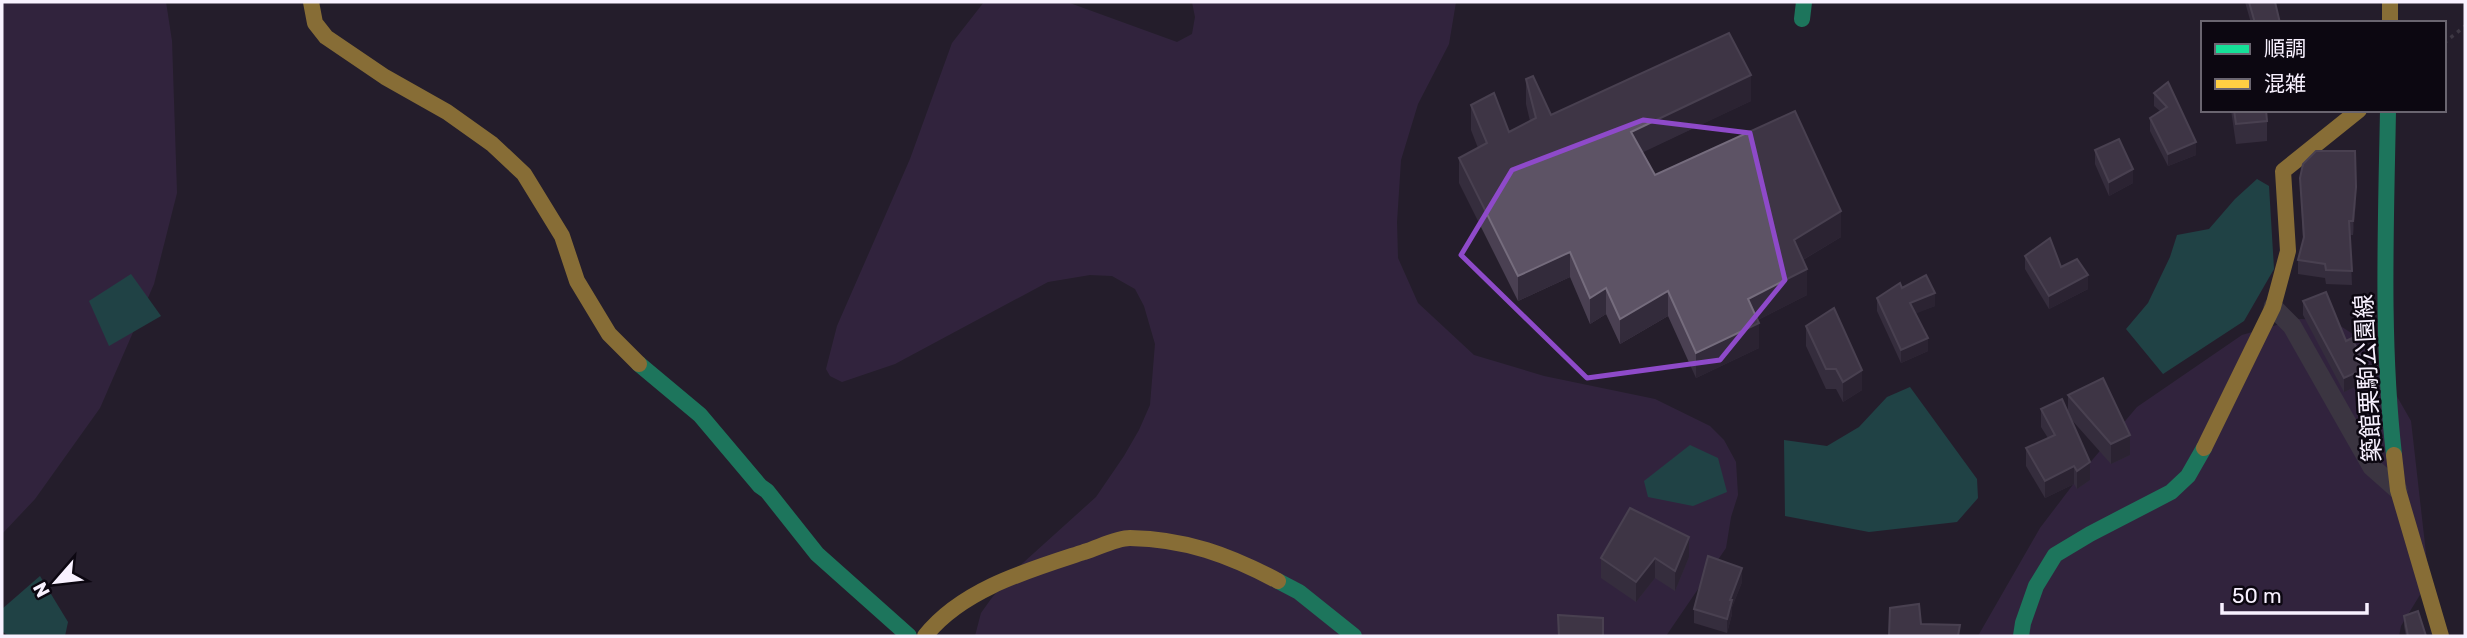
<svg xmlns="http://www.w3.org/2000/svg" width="2467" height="638" viewBox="0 0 2467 638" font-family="Rubik,'Noto Sans JP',sans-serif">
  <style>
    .green { fill: #412c53 }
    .water { fill: #1b6f65 }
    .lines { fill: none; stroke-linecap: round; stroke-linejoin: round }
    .path { stroke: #5c5861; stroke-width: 3.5; stroke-dasharray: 3.5 5; stroke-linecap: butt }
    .street { stroke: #57525c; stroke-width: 19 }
    .fast { stroke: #16e098; stroke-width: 16 }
    .slow { stroke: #ffcf43; stroke-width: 16 }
    .wall { fill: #4a4052 }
    .shaded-wall { fill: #332b3b }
    .building { fill: #5d5365; stroke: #756c7d; stroke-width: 2 }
    .marked { fill: none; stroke: #8e4ac9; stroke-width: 5; stroke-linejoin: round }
    .labels { text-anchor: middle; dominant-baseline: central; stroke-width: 5; stroke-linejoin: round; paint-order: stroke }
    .street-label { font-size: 24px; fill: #f8f1ff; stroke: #0c0711 }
  </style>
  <rect width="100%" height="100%" fill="#251e2b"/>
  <g class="green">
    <path d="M2 2H166L172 41 177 193 154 284 100 408 35 499 2 534Z"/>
    <path d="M984 2H1067L1177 42 1192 34 1195 17 1192 2H1456L1449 44 1418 104 1401 160 1397 222 1398 258 1418 303 1474 355 1544 376 1655 399 1710 426 1724 440 1736 462 1738 495 1731 517 1726 548 1666 636H975L981 613 991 599 1014 571 1096 497 1124 456 1139 430 1150 405 1155 344 1144 306 1135 289 1112 276 1090 275 1048 282 895 364 842 382 830 376 826 369 837 326 910 159 952 43Z"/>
    <path d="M2298 319 2331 320 2356 336 2383 372 2411 421 2429 580 2401 626 2399 636H1978L2040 528 2088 465 2137 407 2242 335Z"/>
  </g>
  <g class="water">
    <path d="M2257 179 2269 186 2274 269 2244 321 2163 374 2126 329 2148 303 2170 257 2177 235 2209 229 2235 199Z"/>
    <path d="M131 274 161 316 109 346 89 301Z"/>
    <path d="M1910 387 1977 479 1978 498 1957 522 1869 532 1785 516 1784 440 1827 446 1859 427 1887 397Z"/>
    <path d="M1690 445 1718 458 1727 492 1693 506 1648 497 1644 481Z"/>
    <path d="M40 576 68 622 65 636H8L2 631V609Z"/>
  </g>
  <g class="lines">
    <path class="path" d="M2444 43 2465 26"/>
    <path class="street" d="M2273 307 2292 326 2372 467 2398 490"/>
    <g class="fast">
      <path d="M1802 19 1804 2"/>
      <path d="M2388 110C2386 225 2381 340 2394 455"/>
      <path d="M639 364 700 415 760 486 767 491 817 554 909 636"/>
      <path d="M1278 581 1299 592 1354 636"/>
      <path d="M2021 636 2023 623 2036 586 2055 555 2090 534 2171 492 2188 476 2204 448"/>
    </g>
    <g class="slow">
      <path d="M311 2 315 23 326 37 385 77 447 112 492 144 524 174 562 236 577 281 609 334 639 364"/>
      <path d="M2390 2V23"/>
      <path d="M2204 448 2273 307 2288 251 2283 171 2359 110"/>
      <path d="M2394 455 2398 490 2441 636"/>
      <path d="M925 636C962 589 1029 570 1084 552 1098 548 1116 538 1130 538 1186 539 1229 555 1278 581"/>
    </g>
  </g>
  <g class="wall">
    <path d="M2245 2H2275L2280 23H2251Z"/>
    <path d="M1526 79 1551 115 1751 101 1642 152 1655 175 1841 237 1803 260 1807 295 1758 320 1759 348 1696 378 1668 316 1620 344 1606 314 1590 324 1570 277 1518 301 1459 183V158L1478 148 1471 130V105L1509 132 1530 121 1526 104Z"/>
    <path d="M2168 82 2196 155 2168 166 2150 131V118L2160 111 2154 106V93Z"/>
    <path d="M2231 110H2266L2267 121V141L2236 144Z"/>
    <path d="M2095 150 2133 183 2109 196 2095 164Z"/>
    <path d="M2300 178 2356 201 2353 235H2350L2352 285 2326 284 2325 278 2298 274V260L2303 240Z"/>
    <path d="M2025 256 2061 267 2088 289 2049 309 2025 269Z"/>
    <path d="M1877 298 1935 306 1915 313 1928 351 1901 363 1877 311Z"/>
    <path d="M2303 301 2346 341 2366 382 2344 392 2303 315Z"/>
    <path d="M1806 326 1862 390 1843 402 1836 389H1826L1806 346Z"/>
    <path d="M2068 395 2130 455 2111 464 2070 418 2090 480 2077 489 2074 484 2045 498 2026 466V448L2048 438 2041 427V409L2068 411Z"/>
    <path d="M1689 557 1675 591 1655 578 1636 602 1601 578V558Z"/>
    <path d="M1742 582 1732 607V614L1727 633 1694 623V609Z"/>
    <path d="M2404 616 2426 636H2406L2404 626Z"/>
  </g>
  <g class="shaded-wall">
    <path d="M1751 75V101L1631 158V132Z"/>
    <path d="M2196 142V155L2168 166V154Z"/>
    <path d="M2133 169V183L2109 196V182Z"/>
    <path d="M2356 187V201L2353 235V221Z"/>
    <path d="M1841 211V237L1794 265V240Z"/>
    <path d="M1570 252V277L1518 301V276Z"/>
    <path d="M1807 269V295L1748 325V299Z"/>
    <path d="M2088 275V289L2049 309V296Z"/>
    <path d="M1606 288V314L1590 324V298Z"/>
    <path d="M1668 291V316L1620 344V319Z"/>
    <path d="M1935 293V306L1910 316V303Z"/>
    <path d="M1759 323V348L1696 378V353Z"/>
    <path d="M1928 338V351L1901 363V350Z"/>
    <path d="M2366 368V382L2344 392V378Z"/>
    <path d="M1862 370V390L1843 402V382Z"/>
    <path d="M2130 435V455L2111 464V444Z"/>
    <path d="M2090 462V480L2077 489V471Z"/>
    <path d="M2074 466V484L2045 498V481Z"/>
    <path d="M1689 537V557L1675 591V571Z"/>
    <path d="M1655 558V578L1636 602V582Z"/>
    <path d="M1742 568V582L1732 607V614L1727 633V619L1730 600Z"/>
  </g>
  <g class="building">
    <path d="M2249 2H2275L2280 23H2255Z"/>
    <path d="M1729 33 1751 75 1631 132 1655 175 1795 111 1841 211 1794 240 1807 269 1748 299 1759 323 1696 353 1668 291 1620 319 1606 288 1590 298 1570 252 1518 276 1459 158 1487 143 1471 105 1494 93 1509 132 1536 118 1526 79 1533 76 1551 115Z"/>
    <path d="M2168 82 2196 142 2168 154 2150 118 2167 107 2154 93Z"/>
    <path d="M2234 110H2266L2267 121 2236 124Z"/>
    <path d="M2119 139 2133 169 2109 182 2095 150Z"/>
    <path d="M2316 151H2355L2356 187 2353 221H2349L2352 271 2326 270 2325 264 2298 260 2304 237 2300 178 2303 164Z"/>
    <path d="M2050 238 2061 267 2077 259 2088 275 2049 296 2025 256Z"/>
    <path d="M1926 275 1935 293 1910 303 1928 338 1901 350 1877 298 1900 283 1902 288Z"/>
    <path d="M2326 292 2346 341 2352 338 2366 368 2344 378 2303 301Z"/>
    <path d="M1834 308 1862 370 1843 382 1836 369H1826L1806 326Z"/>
    <path d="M2103 378 2130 435 2111 444 2068 395Z"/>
    <path d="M2062 399 2090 462 2077 471 2074 466 2045 481 2026 448 2055 435 2041 409Z"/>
    <path d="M1630 508 1689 537 1675 571 1655 558 1636 582 1601 558Z"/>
    <path d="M1708 556 1742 568 1730 600H1732L1727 619 1694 609Z"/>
    <path d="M1919 604 1921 624 1960 625 1958 636H1889L1890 608Z"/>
    <path d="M2418 611 2426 636H2408L2404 616Z"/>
    <path d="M1558 615 1603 618V636H1559Z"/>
  </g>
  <path d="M0 0H2467V638H0ZM1643 120 1750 133 1785 280 1720 360 1587 378 1461 255 1512 170Z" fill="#251e2b" fill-opacity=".55" fill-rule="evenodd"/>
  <path class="marked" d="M1643 120 1750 133 1785 280 1720 360 1587 378 1461 255 1512 170Z"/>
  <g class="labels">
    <g class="street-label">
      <text transform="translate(2368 378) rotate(-93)">築館栗駒公園線</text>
    </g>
  </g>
  <rect width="2467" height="638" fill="none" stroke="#f8f1ff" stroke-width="7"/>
  <rect x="2201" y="21" width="245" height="91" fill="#0c0711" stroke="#6a6570" stroke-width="2"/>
  <rect x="2215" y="44" width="35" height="10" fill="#16e098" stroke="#6a6570" stroke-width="2"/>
  <text x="2264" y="56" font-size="21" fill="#f8f1ff">順調</text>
  <rect x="2215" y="79" width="35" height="10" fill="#ffcf43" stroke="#6a6570" stroke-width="2"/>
  <text x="2264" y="91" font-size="21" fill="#f8f1ff">混雑</text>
  <g transform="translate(56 582) rotate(242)" stroke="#0c0711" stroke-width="5" paint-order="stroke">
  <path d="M0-5L12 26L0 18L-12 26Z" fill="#f8f1ff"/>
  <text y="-10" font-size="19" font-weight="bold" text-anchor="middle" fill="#f8f1ff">N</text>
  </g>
  <path d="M2222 603v10h145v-10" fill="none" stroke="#f8f1ff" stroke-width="3.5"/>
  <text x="2232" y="603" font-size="21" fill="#f8f1ff" stroke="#0c0711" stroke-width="5" paint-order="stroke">50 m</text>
</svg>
